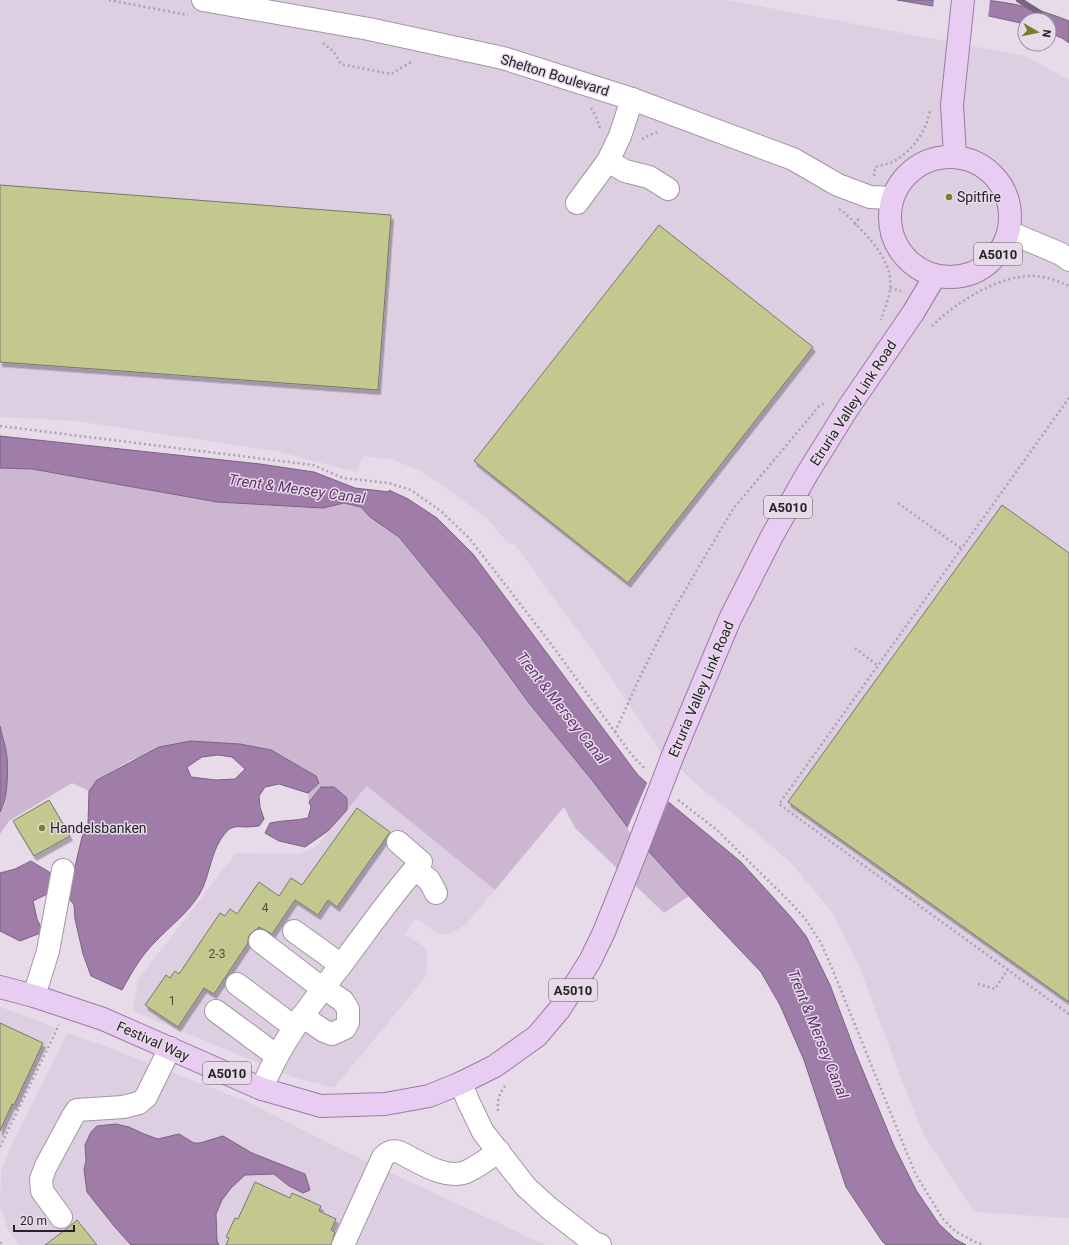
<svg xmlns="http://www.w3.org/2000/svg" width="1069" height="1245" viewBox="0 0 1069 1245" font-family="Roboto,sans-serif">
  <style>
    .built { fill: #ddcee2 }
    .green { fill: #ccb6d2 }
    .water { fill: #9f7da8; stroke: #7b6281; fill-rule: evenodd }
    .pier { fill: #e7dbea }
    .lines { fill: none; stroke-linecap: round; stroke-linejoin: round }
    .stream { stroke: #7b6281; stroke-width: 6 }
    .building { fill: #c3c88f; stroke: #777869; filter: url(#shadow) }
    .minor-casing { stroke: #a197a4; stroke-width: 24 }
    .major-casing { stroke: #9b7aa4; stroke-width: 24 }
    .path { stroke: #aba2ae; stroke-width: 2.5; stroke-dasharray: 2 3; stroke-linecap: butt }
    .minor { stroke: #fff; stroke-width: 22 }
    .major { stroke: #e9ccf1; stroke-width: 22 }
    .major-bridge-casing { stroke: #9b7aa4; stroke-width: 24; stroke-linecap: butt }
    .major-bridge { stroke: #e9ccf1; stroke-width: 22 }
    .poi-dot { fill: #7b7f29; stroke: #e7dbea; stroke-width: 1.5 }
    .labels { text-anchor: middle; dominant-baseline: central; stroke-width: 3; stroke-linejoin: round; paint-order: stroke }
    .number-label { font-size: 12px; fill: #4d4c41 }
    .shield { fill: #e7dbea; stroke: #605a62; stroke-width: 1 }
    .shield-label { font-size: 13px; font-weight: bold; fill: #262227 }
    .street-label { font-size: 14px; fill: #262227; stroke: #e7dbea }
    .poi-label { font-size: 14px; fill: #262227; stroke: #e7dbea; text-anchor: start }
    .water-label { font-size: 15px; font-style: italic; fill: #60336c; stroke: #e7dbea }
  </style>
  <defs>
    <filter id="shadow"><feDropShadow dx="2.5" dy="4.5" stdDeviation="0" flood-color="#0004"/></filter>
  </defs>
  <rect width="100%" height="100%" fill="#e7dbea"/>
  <g class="built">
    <path d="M0 0H726L1026 56 1069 80V1218L974 1212 924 1135 900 1075 861 971 832 912 791 863 747 825 703 790 659 749 595 654 515 545 508 543 486 517 423 472 394 460 363 456 357 472 275 451 76 421 0 417Z"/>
    <path d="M368 786 495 890 466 924 452 933 447 935 438 933 415 918 405 934 424 947 427 953V971L424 979 334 1088 292 1077 133 1011 138 980 236 853 299 854 317 846Z"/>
    <path d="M0 1007 34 1019 55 1028 0 1146Z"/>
    <path d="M67 1033 102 1045 246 1101 342 1150 545 1245H20L8 1230 0 1205 1 1172 13 1141Z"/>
  </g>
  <path class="green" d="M0 468 31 469 217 502 323 508 343 503 361 506 370 517 399 537 480 636 529 703 592 780 632 833 689 896 664 913 575 828 564 807 495 890 367 786 347 810V798L321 787 309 802 308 793 319 783 316 776 271 750 240 744 191 741 131 760 97 780 89 791 72 783 9 821 0 834V812L4 806 7 780V756L0 726Z"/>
  <g class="water">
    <path d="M897 0C925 0 955 0 983 0 1012 2 1042 10 1069 21V43L1062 38 1049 33V20H1025V24L980 14Z"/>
    <path d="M0 436 260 464 314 472 355 488 390 492 389 490 408 499 437 518 473 554 637 774 654 790 741 862 790 916 806 936 830 985 856 1054 894 1146 916 1190 939 1224 955 1239 966 1245H886L882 1241 846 1187 804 1060 780 1005 761 972 689 896 632 833 592 780 529 703 480 636 399 537 370 517 361 507 344 503 323 508 217 502 32 469 0 468Z"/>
    <path d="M0 726C2 736 6 747 7 757 8 772 8 799 0 812Z"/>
    <path d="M191 741 240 744 271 750 316 776 319 783 308 793 279 784 265 787 259 796 260 807 264 819 259 826C255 826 251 827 247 827 239 827 234 825 227 831 210 849 211 875 199 895 187 914 170 926 155 942 141 956 132 972 122 990L91 976 83 954 75 919 74 905 68 897 82 837 88 824 89 791 97 780 159 747ZM218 755 232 757 245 769 235 779 216 780 191 777 187 767 202 757Z"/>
    <path d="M321 787H334L347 798V810L328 831 305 847 279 841 265 833 270 823C283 820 295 821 308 818L311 807 309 802Z"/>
    <path d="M31 861 54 875 51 892 33 901 37 919 43 932 20 941 0 931V873L15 869Z"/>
    <path d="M116 1124 129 1127 144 1134 158 1139 179 1134 194 1143H200L223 1136 252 1153 305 1174 310 1190 303 1193 289 1186 274 1174 245 1175 231 1188 222 1200 216 1214 217 1241 219 1245H131L114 1226 87 1192 84 1169 86 1161 85 1145 91 1132 97 1126Z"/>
  </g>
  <g class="pier">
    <path d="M934 0H990L988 18 933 8Z"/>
    <path d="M648 781 669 800 647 852 627 829Z"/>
  </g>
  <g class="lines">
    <path class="stream" d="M1019 0 1040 13"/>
  </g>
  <g class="building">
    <path d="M0 185 391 215 378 390 0 362Z"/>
    <path d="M659 225 813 347 628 583 474 461Z"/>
    <path d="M1002 505 1069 553V1002L788 802Z"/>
    <path d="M49 800 70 836 34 856 13 821Z"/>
    <path d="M357 808 390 832 337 907 328 900 318 915 295 900 272 934 259 927 257 929 255 930 250 934 248 939V943L214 994 204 988 178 1027 145 1005 166 975 170 978 175 971 179 974 220 913 225 916 230 909 237 914 259 882 279 896 291 878 302 885Z"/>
    <path d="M0 1023 43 1043 14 1105 12 1104 0 1131Z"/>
    <path d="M255 1182 290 1198 292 1193 321 1206 319 1211 336 1219 331 1230 335 1232 331 1245H226L229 1238 226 1237 235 1218 238 1219Z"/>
    <path d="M77 1220 97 1245H45L69 1227Z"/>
  </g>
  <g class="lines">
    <g class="minor-casing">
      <g id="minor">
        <path d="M203 0 369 29 503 58 632 99 793 159 838 185 870 197 892 198"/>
        <path d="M608 161 625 171 649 177 668 189"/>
        <path d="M577 203 608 161 620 136 632 99"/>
        <path d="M1009 232 1061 254 1069 260"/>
        <path d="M415 869 429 880 436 893"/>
        <path d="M294 931 341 965"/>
        <path d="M260 941 323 989"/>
        <path d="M237 984 294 1027"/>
        <path d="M34 996 48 951 63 870"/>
        <path d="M216 1011 277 1056"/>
        <path d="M302 1016 324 1031 332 1034 345 1028 348 1022V1009L343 1001 324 988"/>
        <path d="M461 1083 468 1101 483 1132 526 1187 549 1208 594 1243 600 1245"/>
        <path d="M262 1089C280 1041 313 1002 344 961 369 928 393 893 421 862L398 842"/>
        <path d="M61 1217 42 1191 41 1179 46 1166 73 1116 77 1110 123 1107 139 1103 146 1097 170 1048"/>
        <path d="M343 1245 383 1157C388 1152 392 1150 399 1152 418 1161 447 1182 468 1171 479 1166 489 1158 499 1151"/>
      </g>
    </g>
    <g class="major-casing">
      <g id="major">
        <path d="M955 156 952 105 963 0"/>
        <circle cx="950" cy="217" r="60"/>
        <path d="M673 755 730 619 772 536 807 474 848 408 913 313 935 276"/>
        <path d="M0 987 34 996 103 1019 262 1089 321 1106 385 1104 429 1096 461 1083 495 1066 537 1036 559 1010 590 961 604 932 634 857"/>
      </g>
    </g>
    <g class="path">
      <path d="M109 0 188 15"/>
      <path d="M323 43 334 52 341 64 391 74 413 61"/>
      <path d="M591 108 597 119 600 129"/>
      <path d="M642 139 654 133 659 132"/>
      <path d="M874 176 875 167C882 165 890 164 896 160 913 150 927 130 930 110"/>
      <path d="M839 209 844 212C860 229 888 254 890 278 892 292 885 307 881 320"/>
      <path d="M855 225 860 216"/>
      <path d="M890 288 901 291"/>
      <path d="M932 326C955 303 999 275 1033 276 1046 276 1058 281 1069 286"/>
      <path d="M1069 398 779 804 1069 1014"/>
      <path d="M0 426 313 465 343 478 389 483 411 490 442 512 470 539 551 644 631 754 645 769"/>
      <path d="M898 503 962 549"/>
      <path d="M855 648 878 666"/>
      <path d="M615 732 639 679 674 609 733 509 820 405 826 403"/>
      <path d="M678 800 717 830 792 904 806 920 821 943 834 973 915 1173 943 1219 955 1231 975 1242 984 1245"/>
      <path d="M978 984 995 989 1008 969"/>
      <path d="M498 1111C497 1101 499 1094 505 1086"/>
      <path d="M0 1147 59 1025"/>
      <path d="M0 1242 2 1245"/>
    </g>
    <use href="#minor" class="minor"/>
    <use href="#major" class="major"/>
    <g class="major-bridge-casing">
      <path id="major-bridge" d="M634 857 673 755"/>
    </g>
    <use href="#major-bridge" class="major-bridge"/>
  </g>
  <g class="poi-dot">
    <circle cx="949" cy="197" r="4"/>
    <circle cx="42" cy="828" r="4"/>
  </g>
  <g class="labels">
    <g class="number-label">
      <text x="265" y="908">4</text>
      <text x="217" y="954">2-3</text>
      <text x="172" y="1001">1</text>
    </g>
    <g class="shield">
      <rect x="974" y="243" width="48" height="22" rx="3"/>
      <rect x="764" y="496" width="48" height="22" rx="3"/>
      <rect x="549" y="979" width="48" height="22" rx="3"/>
      <rect x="203" y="1062" width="48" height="22" rx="3"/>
    </g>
    <g class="shield-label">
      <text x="998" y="254">A5010</text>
      <text x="788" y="507">A5010</text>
      <text x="573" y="990">A5010</text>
      <text x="227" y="1073">A5010</text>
    </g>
    <g class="street-label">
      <text transform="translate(555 75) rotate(17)">Shelton Boulevard</text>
      <text transform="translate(853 403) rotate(-57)">Etruria Valley Link Road</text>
      <text transform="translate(701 689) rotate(-67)">Etruria Valley Link Road</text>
      <text transform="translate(153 1041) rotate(24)">Festival Way</text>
    </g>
    <g class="poi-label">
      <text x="957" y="197">Spitfire</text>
      <text x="50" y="828">Handelsbanken</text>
    </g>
    <g class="water-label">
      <text transform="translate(297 489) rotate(8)">Trent &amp; Mersey Canal</text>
      <text transform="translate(562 708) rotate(52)">Trent &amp; Mersey Canal</text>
      <text transform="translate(818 1034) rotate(68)">Trent &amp; Mersey Canal</text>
    </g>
  </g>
  <g transform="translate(1037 32) rotate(99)"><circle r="19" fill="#e7dbea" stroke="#9a919c"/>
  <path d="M0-3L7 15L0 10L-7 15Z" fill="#7b7f29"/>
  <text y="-6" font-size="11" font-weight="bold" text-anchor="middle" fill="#262227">N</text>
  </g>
  <path d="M14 1225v6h60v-6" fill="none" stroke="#262227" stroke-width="2"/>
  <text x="20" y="1225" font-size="12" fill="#262227" stroke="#e7dbea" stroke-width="3" paint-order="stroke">20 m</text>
</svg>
